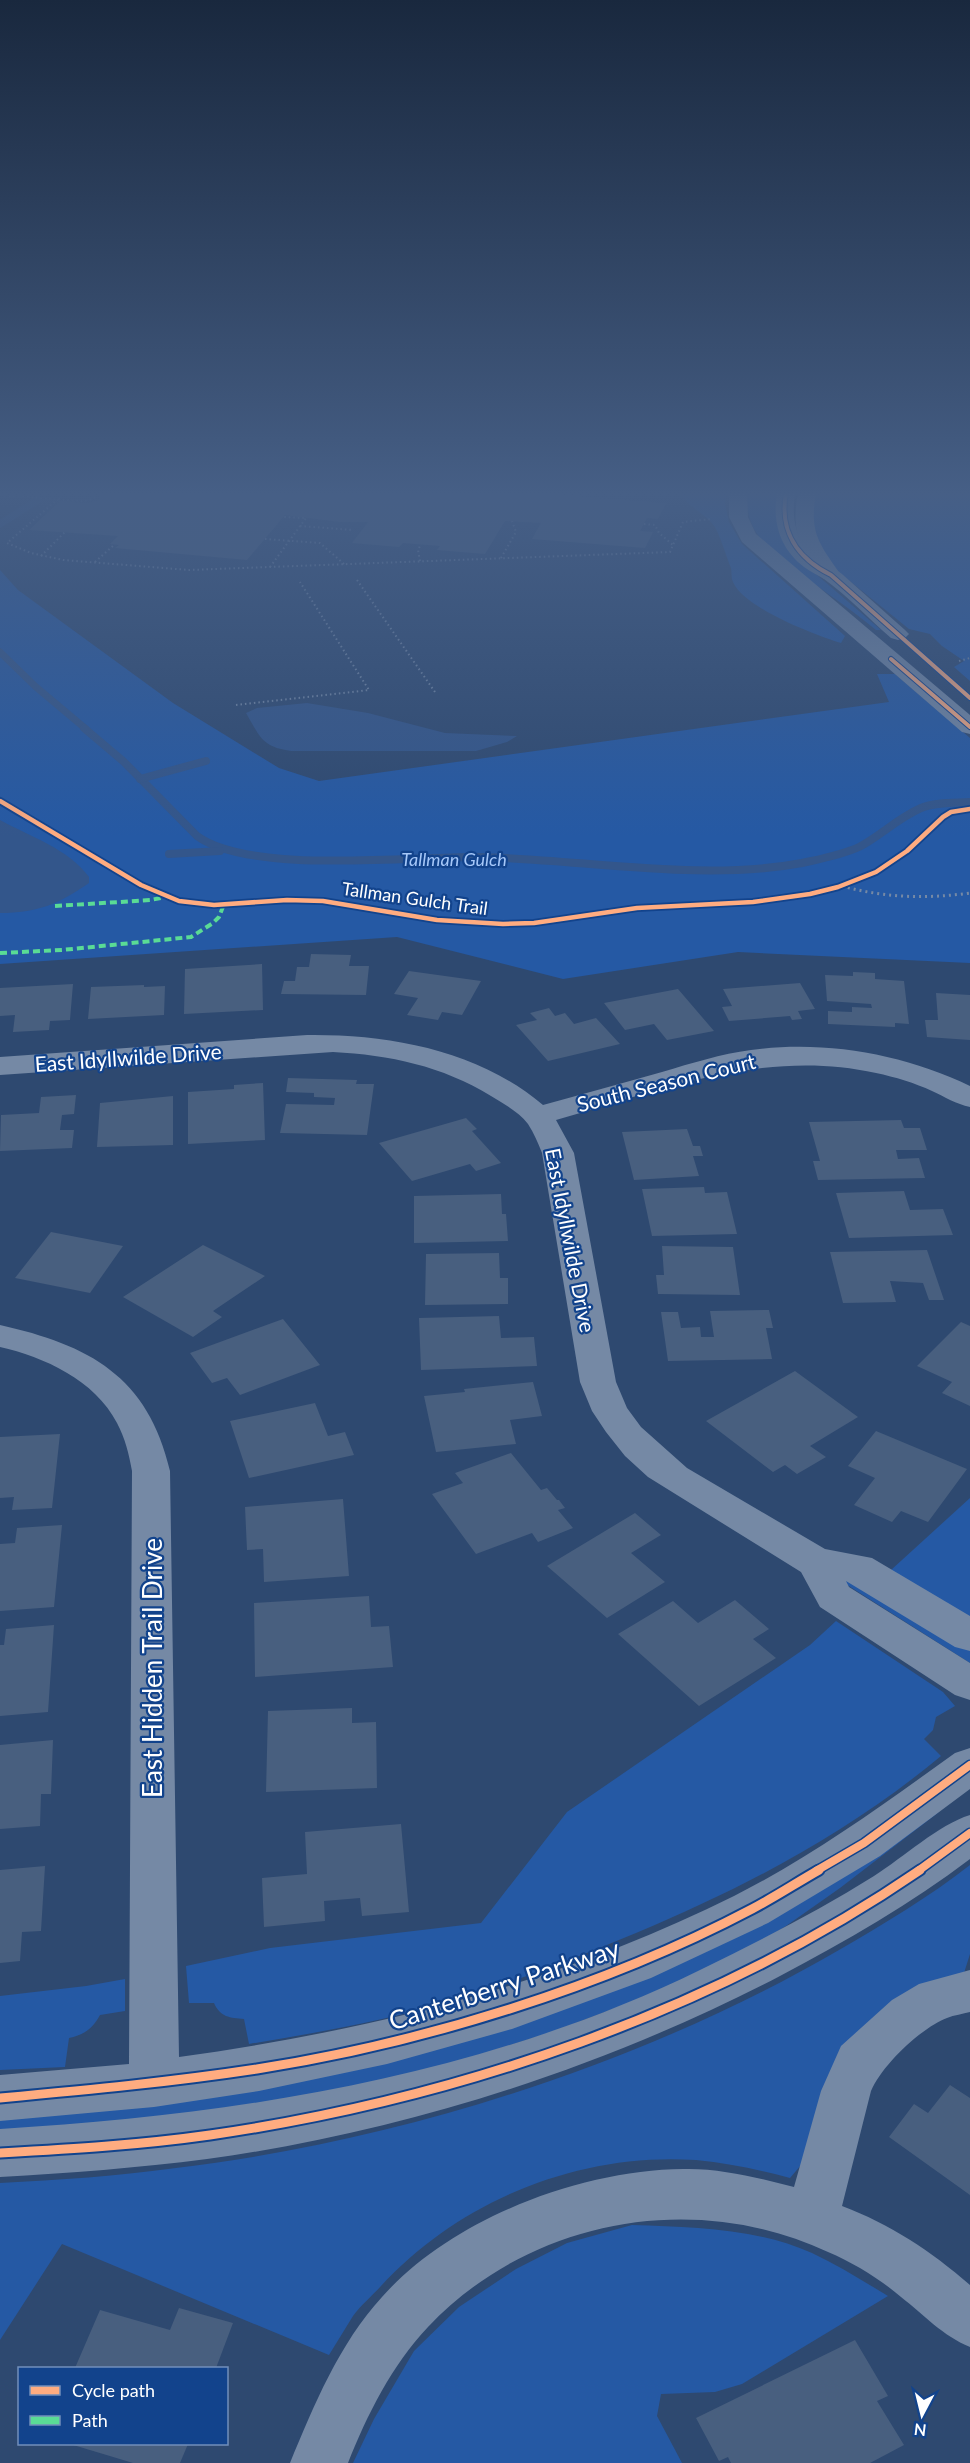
<svg xmlns="http://www.w3.org/2000/svg" width="970" height="2463" viewBox="0 0 970 2463" font-family="Lato,sans-serif">
  <style>
    .green { fill: #2559a4 }
    .water { fill: #33568b }
    .lines { fill: none; stroke-linecap: round; stroke-linejoin: round }
    .stream-far1 { stroke: #33568b; stroke-width: 7 }
    .stream { stroke: #33568b; stroke-width: 8 }
    .building { fill: #485f7f }
    .path-far1 { stroke: #7589a5; stroke-width: 2; stroke-dasharray: 1.5 3; stroke-linecap: butt }
    .path { stroke: #7589a5; stroke-width: 3; stroke-dasharray: 2 4; stroke-linecap: butt }
    .minor { fill: #7589a5; fill-rule: evenodd }
    .major { fill: #7487a3; fill-rule: evenodd }
    .quiet { stroke: #5adb95; stroke-width: 4; stroke-dasharray: 7 4; stroke-linecap: butt }
    .cycleway-far3-casing { stroke: #12438c; stroke-width: 6 }
    .cycleway-far2-casing { stroke: #12438c; stroke-width: 8 }
    .cycleway-far1-casing { stroke: #12438c; stroke-width: 11 }
    .cycleway-casing { stroke: #12438c; stroke-width: 13 }
    .cycleway-far3 { stroke: #ffac80; stroke-width: 4 }
    .cycleway-far2 { stroke: #ffac80; stroke-width: 4.5 }
    .cycleway-far1 { stroke: #ffac80; stroke-width: 8 }
    .cycleway { stroke: #ffac80; stroke-width: 9 }
    .labels { text-anchor: middle; dominant-baseline: central; stroke-width: 4.5; stroke-linejoin: round; paint-order: stroke }
    .far-water-label { font-size: 18px; font-style: italic; fill: #a6c8f9; stroke: #12438c }
    .far-street-label { font-size: 18px; fill: #fff; stroke: #12438c }
    .street-label { font-size: 21px; fill: #fff; stroke: #12438c }
    .near-street-label { font-size: 26px; fill: #fff; stroke: #12438c }
  </style>
  <rect width="100%" height="100%" fill="#2e4970"/>
  <g class="green">
    <path d="M680 493H727L725 503 729 522 742 544 845 636 841 643C815 635 744 608 733 582 731 578 732 573 731 568 726 556 722 541 716 529 708 514 689 509 680 493Z"/>
    <path d="M748 493H780L776 509 779 530 810 569 881 630H876C845 604 810 583 779 556 770 548 760 540 754 529 748 517 746 505 748 493Z"/>
    <path d="M814 493H970V681L954 667 964 661 942 646 930 634 909 629 835 569 816 546 811 502Z"/>
    <path d="M0 570 18 590 173 703 279 768 319 781 889 702 877 674H895L970 738V963L738 952 563 979 397 937 0 964Z"/>
    <path d="M970 1498V1617L891 1570Z"/>
    <path d="M845 1576 970 1649V1663L844 1583Z"/>
    <path d="M836 1621 943 1692 955 1706 936 1717 933 1730 924 1739 941 1756C848 1833 748 1886 636 1933 576 1958 515 1982 453 2001 387 2020 317 2033 249 2044L244 2019C230 2018 220 2017 214 2003H189L186 1966 270 1948 481 1923 567 1812 810 1645Z"/>
    <path d="M939 1812 840 1888 786 1926 739 1955 695 1978 552 2032 431 2070 306 2099 0 2137V2109L351 2066Z"/>
    <path d="M970 1865V1954L964 1973 790 2178C759 2170 729 2163 696 2160 580 2152 460 2200 381 2286 372 2296 361 2305 353 2316 345 2329 337 2342 329 2355L62 2244 0 2340V2183C59 2180 118 2176 176 2168 401 2141 643 2064 839 1950 884 1924 929 1897 970 1865Z"/>
    <path d="M125 1979V2011L100 2015C93 2028 84 2035 69 2038L65 2067 0 2070V1996L86 1986Z"/>
    <path d="M632 2225C693 2227 755 2228 812 2253 838 2265 863 2281 888 2296L742 2384 715 2392 661 2394 657 2416 682 2463H353L374 2419 414 2351 459 2307 516 2269 567 2243Z"/>
  </g>
  <g class="water">
    <path d="M307 703 368 713 445 733 517 736 507 742 476 751H291C262 747 260 737 246 713L257 708Z"/>
    <path d="M0 820C29 836 69 849 89 877V883C59 904 37 913 0 913Z"/>
  </g>
  <g class="lines">
    <g class="stream-far1">
      <path d="M0 524 38 500"/>
      <path d="M0 652 36 687 86 729"/>
    </g>
    <g class="stream">
      <path d="M84 728 123 761 197 836C251 875 411 856 479 857 582 859 701 882 802 863 820 859 842 855 859 847 880 836 898 818 921 808 935 802 954 803 970 802"/>
      <path d="M140 779 206 761"/>
      <path d="M169 854 220 851"/>
    </g>
  </g>
  <g class="building">
    <path d="M105 493H559L558 495 666 503 658 519 647 518 640 531 653 532 645 548 532 539 541 523 505 521 485 554 437 550 440 546 403 543 399 547 352 543 368 522H340L285 515 247 560 115 548 119 545 110 544 118 536 29 530 60 501 87 503 96 501Z"/>
    <path d="M311 954 351 955 349 966H369L366 995 281 994 284 981H295L297 967H309Z"/>
    <path d="M262 964 263 1010 184 1014 185 969Z"/>
    <path d="M409 971 481 981 462 1015 442 1012 438 1020 407 1015 418 998 394 994Z"/>
    <path d="M853 972 875 973V979L904 981 909 1024 895 1023V1027L828 1024V1011L852 1012V1007L872 1008 871 1004 827 1001 825 975 853 976Z"/>
    <path d="M800 983 815 1009 798 1011 802 1019 792 1020 790 1016 729 1021 722 1007 732 1006 723 989Z"/>
    <path d="M73 984 70 1020 50 1021 49 1030 13 1032 15 1015 0 1016V988Z"/>
    <path d="M144 985V987L165 986 164 1015 88 1019 91 987Z"/>
    <path d="M678 989 714 1031 667 1040 654 1024 625 1030 604 1003Z"/>
    <path d="M936 993 970 995V1040L927 1037 925 1020H938Z"/>
    <path d="M549 1008 555 1016 565 1013 574 1024 596 1018 620 1044 548 1061 516 1025 537 1020 530 1013Z"/>
    <path d="M288 1078 357 1080 356 1084H374L367 1135 280 1133 286 1104 334 1105 335 1098 314 1097V1093L286 1092Z"/>
    <path d="M263 1083 265 1140 188 1144V1092L234 1089V1085Z"/>
    <path d="M76 1095 74 1114 62 1115 60 1130H74L72 1148 0 1151 1 1115 39 1113 41 1097Z"/>
    <path d="M173 1096V1145L97 1147 100 1103Z"/>
    <path d="M466 1118 477 1129 472 1131 501 1163 476 1171 470 1164 412 1181 379 1143Z"/>
    <path d="M901 1120 904 1128H920L927 1150H896L898 1159 919 1158 925 1178 818 1180 813 1161H820L809 1122Z"/>
    <path d="M687 1129 693 1146H700L703 1156H693L699 1176 634 1180 622 1132Z"/>
    <path d="M704 1187 705 1193 727 1192 737 1234 652 1236 642 1189Z"/>
    <path d="M904 1191 910 1210 943 1209 953 1235 849 1238 836 1193Z"/>
    <path d="M501 1194 502 1214H506L508 1241 414 1243V1196Z"/>
    <path d="M51 1232 123 1246 90 1293 15 1278Z"/>
    <path d="M203 1245 265 1276 213 1311 222 1317 193 1337 123 1297Z"/>
    <path d="M662 1246 733 1247 740 1295 658 1294 656 1275H664Z"/>
    <path d="M927 1250 944 1300H929L923 1283 890 1281 896 1302 843 1303 830 1252Z"/>
    <path d="M499 1253 500 1278H508V1304L425 1305 426 1254Z"/>
    <path d="M769 1310 773 1328H766L772 1359 668 1361 661 1312H678L681 1328 700 1327 701 1337H714L710 1311Z"/>
    <path d="M499 1316 501 1338 534 1337 537 1366 421 1370 419 1318Z"/>
    <path d="M283 1319 320 1365 240 1395 227 1378 212 1383 190 1353Z"/>
    <path d="M961 1322 970 1326V1406L942 1393 952 1382 917 1366Z"/>
    <path d="M795 1371 858 1417 810 1446 826 1457 797 1474 785 1465 773 1472 706 1421Z"/>
    <path d="M533 1382 542 1416 510 1420 516 1444 436 1452 424 1396 465 1392 464 1389Z"/>
    <path d="M315 1403 328 1436 345 1432 354 1455 249 1478 230 1421Z"/>
    <path d="M876 1431 967 1469 928 1522 901 1511 892 1522 854 1505 875 1478 848 1466Z"/>
    <path d="M60 1434 52 1508 12 1510 14 1497 0 1498V1437Z"/>
    <path d="M511 1453 541 1490 547 1488 557 1500H559L565 1508 558 1510 573 1528 538 1542 532 1533 476 1554 432 1494 463 1483 455 1473Z"/>
    <path d="M343 1499 349 1576 264 1582 263 1549 247 1550 245 1507Z"/>
    <path d="M635 1513 661 1535 631 1553 665 1582 607 1618 547 1566Z"/>
    <path d="M62 1525 54 1607 0 1611V1544L15 1543 17 1528Z"/>
    <path d="M369 1596 371 1627 389 1626 393 1667 255 1677 254 1603Z"/>
    <path d="M735 1600 769 1629 753 1639 776 1658 699 1706 618 1634 673 1601 698 1623Z"/>
    <path d="M54 1625 48 1712 0 1716V1645H4L6 1629Z"/>
    <path d="M352 1708V1723L376 1722 377 1788 266 1792 268 1711Z"/>
    <path d="M53 1740 51 1794H41L40 1826 0 1829V1745Z"/>
    <path d="M401 1824 409 1912 362 1916 360 1898 324 1901 325 1921 264 1927 262 1878 307 1874 305 1832Z"/>
    <path d="M45 1866 41 1931 22 1932 20 1961 0 1963V1870Z"/>
    <path d="M950 2085 970 2098V2195L889 2137 914 2104 928 2113Z"/>
    <path d="M179 2308 233 2323 216 2368H75L100 2310 170 2330Z"/>
    <path d="M855 2340 888 2396 877 2401 904 2445 870 2463H731L728 2457 719 2461 696 2418Z"/>
    <path d="M70 2444H188L180 2463H133Z"/>
  </g>
  <g class="lines">
    <g class="path-far1">
      <path d="M0 495 81 501 92 499 100 493"/>
      <path d="M58 499 7 543 31 553 63 560 189 570 670 552 683 522 712 519"/>
      <path d="M644 524 655 525 659 533 673 545"/>
      <path d="M300 526 353 530"/>
      <path d="M265 539 320 543 344 564"/>
      <path d="M41 556 65 532"/>
      <path d="M501 558 516 532 512 521"/>
      <path d="M420 561 418 550 421 544"/>
      <path d="M95 562 115 544"/>
      <path d="M270 567 306 518 284 517"/>
      <path d="M357 580 435 692"/>
      <path d="M959 661 970 658"/>
      <path d="M236 705 369 690 300 582"/>
    </g>
    <path class="path" d="M842 886C885 898 926 899 970 893"/>
    <g class="minor">
      <path d="M729 493H747L748 517 756 534 970 715V734L962 732 742 542 729 517Z"/>
      <path d="M777 493H795C791 519 796 543 818 559 826 565 835 568 842 574 863 593 884 611 905 630L909 634 905 638 898 640 891 638C869 619 848 596 824 579 818 575 811 572 804 567 780 549 772 522 777 493Z"/>
      <path d="M307 1035C389 1034 478 1050 543 1105 583 1094 623 1083 662 1072 692 1063 721 1054 751 1050 826 1040 903 1054 970 1086V1107C956 1104 945 1097 932 1091 915 1083 895 1077 876 1073 765 1048 662 1090 556 1120L574 1153 616 1382 627 1408 641 1427 687 1468 825 1549 872 1558 970 1616V1651L955 1647 846 1581 849 1587 970 1663V1700L955 1695 820 1607 801 1572 648 1477 625 1456 606 1432 592 1411 580 1382 542 1153C538 1143 534 1133 528 1124 519 1112 504 1104 491 1096 442 1066 390 1055 333 1052L0 1075V1057Z"/>
      <path d="M0 1325C89 1345 148 1376 170 1471L179 2057C374 2030 556 1984 734 1896 813 1856 884 1804 955 1753L970 1748V1789L880 1856 768 1923 651 1978 512 2029 387 2064 259 2091 154 2107 0 2121V2075L129 2064 132 1471C129 1454 125 1438 117 1423 95 1380 44 1357 0 1347Z"/>
      <path d="M970 1815V1859C911 1904 846 1941 780 1976 603 2068 405 2132 207 2159 138 2168 69 2173 0 2177V2129C239 2115 483 2076 700 1970 759 1941 818 1911 874 1876 904 1857 938 1825 970 1815Z"/>
      <path d="M970 1970V2012C963 2014 954 2015 947 2018 921 2028 882 2065 871 2091L842 2206C890 2224 931 2251 970 2285V2347C943 2336 924 2315 901 2297 880 2279 854 2263 828 2252 694 2189 530 2219 428 2327 392 2365 367 2415 348 2463H290C314 2405 339 2344 382 2297 451 2219 580 2170 683 2169 721 2168 758 2178 794 2187L821 2091 841 2046 892 2000 919 1984Z"/>
    </g>
    <path class="major" d="M798 493H816C809 533 819 543 841 575L838 579H824C801 546 790 535 798 493Z"/>
    <g class="quiet">
      <path d="M55 906 151 900 165 897"/>
      <path d="M0 953 62 950 191 937 213 923 219 917 224 904"/>
    </g>
    <g class="cycleway-far3-casing">
      <g id="cycleway-far3">
        <path d="M786 493C779 531 797 558 831 575L970 698"/>
        <path d="M891 659 970 727"/>
      </g>
    </g>
    <g class="cycleway-far2-casing">
      <path id="cycleway-far2" d="M0 801 141 885 179 901 214 905 287 900 323 901 437 920 503 924 534 923 637 908 753 902 810 894 838 887 876 872 907 851 943 817 951 812 970 809"/>
    </g>
    <g class="cycleway-far1-casing">
      <g id="cycleway-far1">
        <path d="M816 1871 864 1843 970 1765"/>
        <path d="M918 1871 970 1833"/>
      </g>
    </g>
    <g class="cycleway-casing">
      <g id="cycleway">
        <path d="M0 2098C86 2090 172 2082 257 2069 423 2043 604 1987 752 1909 775 1897 796 1883 819 1870"/>
        <path d="M0 2153C70 2149 140 2145 210 2135 458 2099 713 2012 920 1870"/>
      </g>
    </g>
    <use href="#cycleway-far3" class="cycleway-far3"/>
    <use href="#cycleway-far2" class="cycleway-far2"/>
    <use href="#cycleway-far1" class="cycleway-far1"/>
    <use href="#cycleway" class="cycleway"/>
  </g>
  <linearGradient id="sky" x2="0" y2="1"><stop stop-color="#19283e"/><stop offset="0.59" stop-color="#465f86"/><stop offset="1" stop-color="#465f86" stop-opacity="0"/></linearGradient>
  <rect width="970" height="837" fill="url(#sky)"/>
  <g class="labels">
    <g class="far-water-label">
      <text x="454" y="859">Tallman Gulch</text>
    </g>
    <g class="far-street-label">
      <text transform="translate(415 898) rotate(8)">Tallman Gulch Trail</text>
    </g>
    <g class="street-label">
      <text transform="translate(128 1057) rotate(-4)">East Idyllwilde Drive</text>
      <text transform="translate(666 1082) rotate(-14)">South Season Court</text>
      <text transform="translate(571 1240) rotate(79)">East Idyllwilde Drive</text>
    </g>
    <g class="near-street-label">
      <text transform="translate(152 1668) rotate(-90)">East Hidden Trail Drive</text>
      <text transform="translate(504 1984) rotate(-18)">Canterberry Parkway</text>
    </g>
  </g>
  <rect x="18" y="2367" width="210" height="78" fill="#12438c" stroke="#718eba" stroke-width="1.5"/>
  <rect x="30" y="2386" width="30" height="9" fill="#ffac80" stroke="#718eba" stroke-width="1.5"/>
  <text x="72" y="2397" font-size="18" fill="#ffffff">Cycle path</text>
  <rect x="30" y="2416" width="30" height="9" fill="#5adb95" stroke="#718eba" stroke-width="1.5"/>
  <text x="72" y="2427" font-size="18" fill="#ffffff">Path</text>
  <g transform="translate(922 2415) rotate(187)" stroke="#12438c" stroke-width="4.5" paint-order="stroke">
  <path d="M0-4.5L10 22L0 15L-10 22Z" fill="#ffffff"/>
  <text y="-9" font-size="16" font-weight="bold" text-anchor="middle" fill="#ffffff">N</text>
  </g>
</svg>
